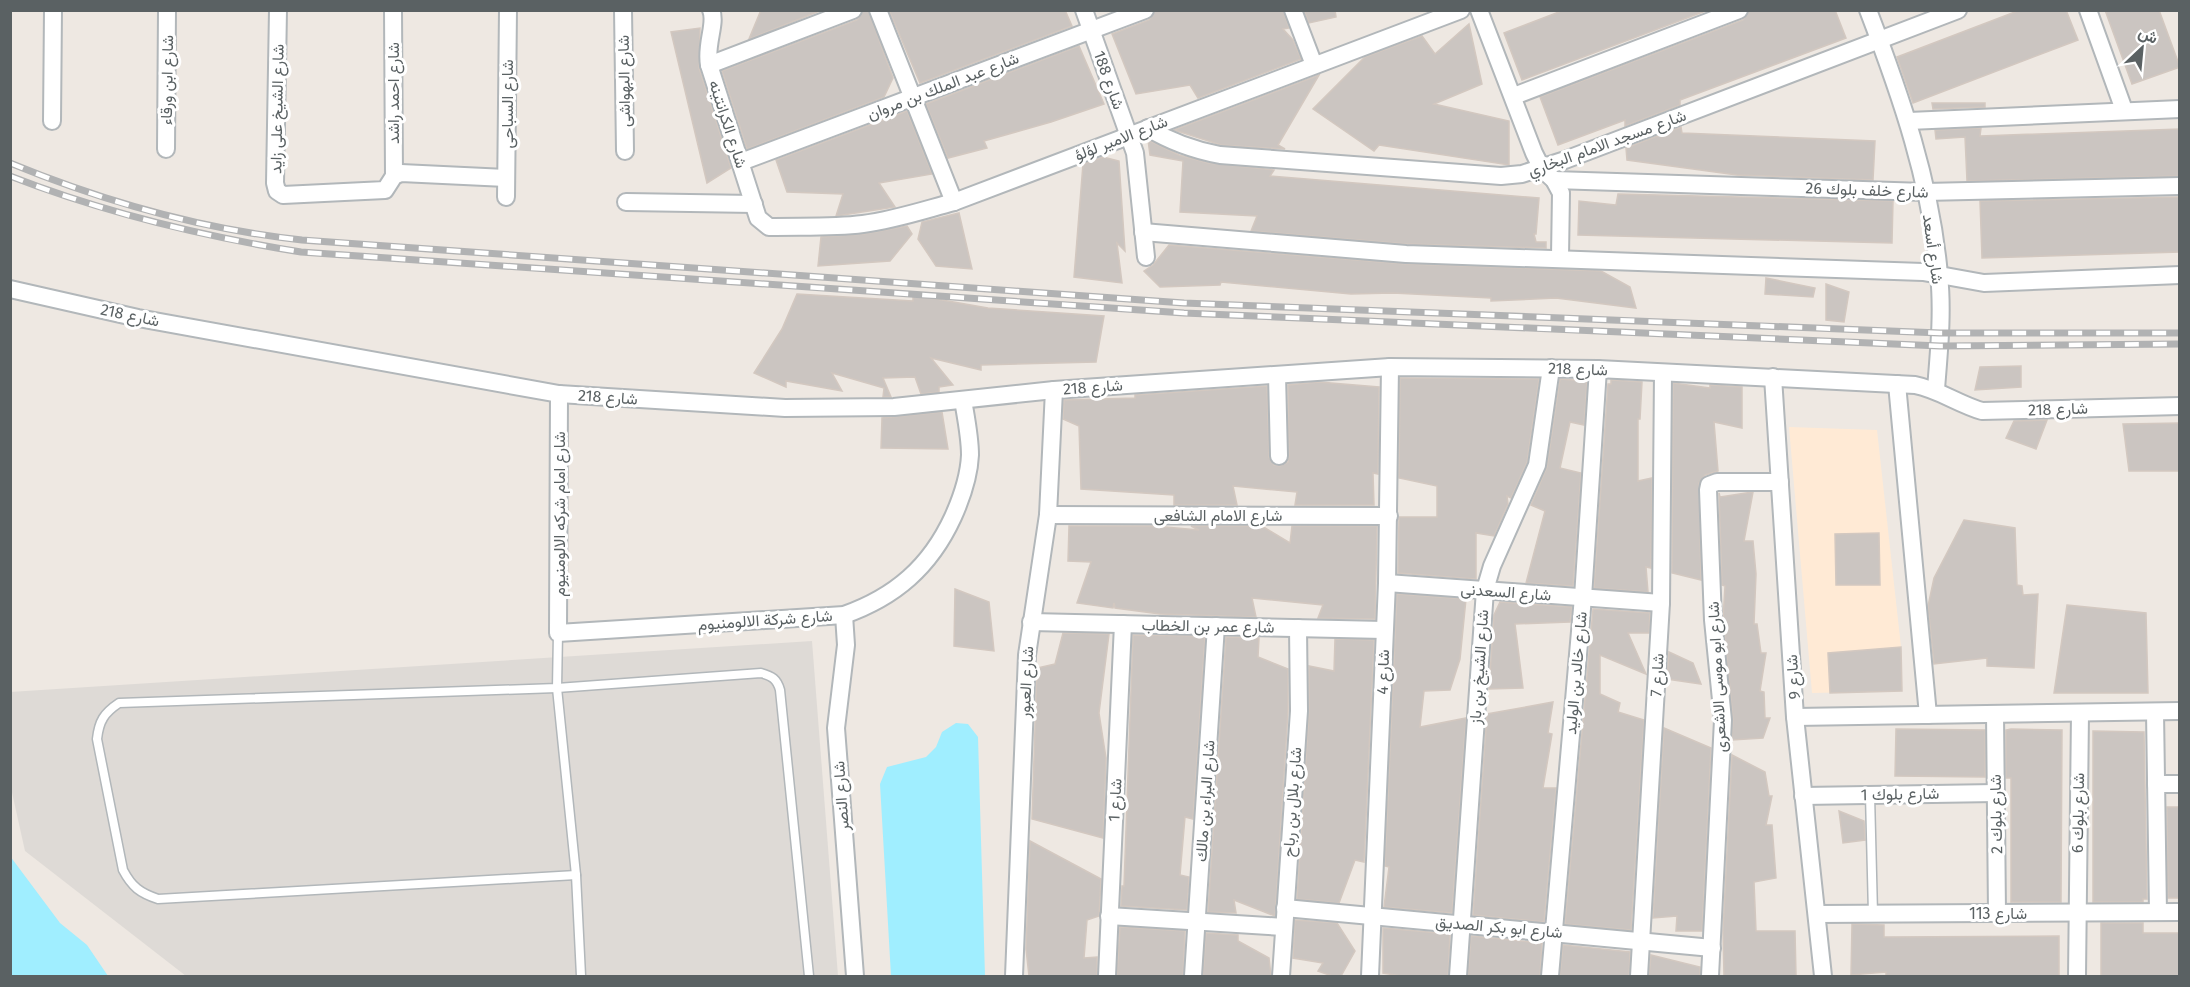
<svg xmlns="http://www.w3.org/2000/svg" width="2190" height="987" viewBox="0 0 2190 987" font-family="'Fira Sans',Vazirmatn,sans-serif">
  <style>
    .commercial { fill: #ffead5 }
    .industrial { fill: #dedad6 }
    .water { fill: #a0eeff }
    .building { fill: #cbc5c1; stroke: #d3c8c0; stroke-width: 1.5 }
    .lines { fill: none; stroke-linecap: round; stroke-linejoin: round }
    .service-casing { stroke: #b2b7ba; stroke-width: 11 }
    .minor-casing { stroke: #b2b7ba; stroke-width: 20 }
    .service { stroke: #fff; stroke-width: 8 }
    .minor { stroke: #fff; stroke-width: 16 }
    .rail-casing { stroke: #b1b2b3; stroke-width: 7 }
    .rail { stroke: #fff; stroke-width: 4.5; stroke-dasharray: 14; stroke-linecap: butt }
    .labels { text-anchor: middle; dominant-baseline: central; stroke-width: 6; stroke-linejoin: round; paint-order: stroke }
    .street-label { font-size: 16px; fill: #5a6163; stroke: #fff }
  </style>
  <rect width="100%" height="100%" fill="#eee8e2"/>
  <path class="commercial" d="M1789 427 1877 430 1901 647 1902 691 1812 693Z"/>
  <path class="industrial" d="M812 641 838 976H186L25 851 11 788 10 692Z"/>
  <g class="water">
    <path d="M956 723 968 724 978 737 985 976H891L880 784 887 767 926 757 936 747 942 732Z"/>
    <path d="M10 856 60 923 87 945 108 976H11Z"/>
  </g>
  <g class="building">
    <path d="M761 10H822L749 39Z"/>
    <path d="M863 10H868L893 78 884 97 747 149 722 71 857 20Z"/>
    <path d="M889 10H1065L1072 26 920 83Z"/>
    <path d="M1155 10H1283L1289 28 1283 29 1293 40 1301 59 1198 98 1190 85 1136 94 1112 34 1149 20Z"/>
    <path d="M1304 10H1335L1336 17 1309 23Z"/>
    <path d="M1564 10H1708L1522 80 1504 33Z"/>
    <path d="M1749 10H1835L1846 38 1680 100V105L1625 126V120L1558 145 1540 97 1743 20Z"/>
    <path d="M2020 10H2066L2078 40 1913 103 1897 57Z"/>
    <path d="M2105 10H2159L2180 67 2132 84Z"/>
    <path d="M1469 24 1482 84 1434 104 1509 121V165L1379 145 1374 151 1313 109 1365 57 1422 36 1435 54Z"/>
    <path d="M700 28 699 68 731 168 707 183 671 32Z"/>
    <path d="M1079 46 1104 104 1051 122 984 141 987 148 948 158 926 104Z"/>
    <path d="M1319 75 1278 145 1285 149 1221 145 1174 130Z"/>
    <path d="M1932 103H1985V107L1933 109Z"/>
    <path d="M907 111 932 174 879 183 895 207 836 216 843 194 787 192 776 160Z"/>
    <path d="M1681 127 1682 133 1875 141 1873 180 1737 175 1627 160 1626 148Z"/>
    <path d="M1981 128 1980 136 2180 129V176L1967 181 1965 137 1936 139 1935 130Z"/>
    <path d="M1148 140 1179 155 1208 163 1274 170 1270 176 1539 198 1536 234H1534L1536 242H1546V248L1407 244 1251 231 1257 216 1180 212 1183 161 1150 155Z"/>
    <path d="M1103 157 1119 161 1125 251 1117 243 1122 283 1074 277 1083 164Z"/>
    <path d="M1618 194 1893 201 1892 243 1578 235 1579 201 1616 205Z"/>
    <path d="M2180 197V252L1982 258 1980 201Z"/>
    <path d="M959 213 972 269 936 266 918 239 922 222Z"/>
    <path d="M907 226 912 234 890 261 818 266 821 237 864 234Z"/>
    <path d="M1169 245 1406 264 1601 271 1630 287 1636 308 1556 298 1491 301V298L1393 293 1351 294 1221 282 1220 285 1160 287 1144 271 1153 265Z"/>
    <path d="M1766 278 1815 288 1813 297 1765 294Z"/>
    <path d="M1826 284 1849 292 1844 322 1826 320Z"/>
    <path d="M797 294 913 301V295L988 308 1104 316 1096 362 981 365V370L931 358 953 385 939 387V392L921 394 915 377 883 378 891 397H883L884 388 832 373 842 391 786 381V387L754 373 782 329Z"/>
    <path d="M2021 366V387L1975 390 1980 367Z"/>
    <path d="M1400 378 1539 379 1527 462 1511 498 1507 496 1508 504 1494 536 1476 533V579L1398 573 1399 517H1437V486L1399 478Z"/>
    <path d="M1560 379 1587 381 1584 425 1570 422 1560 468 1581 473 1573 586 1526 583 1545 511 1531 505 1547 467Z"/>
    <path d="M1611 380 1642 382 1640 419H1638V481L1652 478 1651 568 1646 567 1648 592 1594 588 1608 384H1611Z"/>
    <path d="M1319 382 1379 387 1378 474 1373 473 1374 505H1295L1297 492 1233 486 1237 505H1174V495L1081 489 1079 426 1063 419 1064 400 1135 398V395L1267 386 1269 457 1274 465 1280 466 1288 462 1289 456 1288 385Z"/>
    <path d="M1673 383 1710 388V385L1742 387V428L1714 422 1718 471 1705 475 1699 483 1701 580 1672 573Z"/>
    <path d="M942 412 948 449 881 448 882 418Z"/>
    <path d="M2047 420 2036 449 2006 438 2014 421Z"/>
    <path d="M2180 423V471H2129L2123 424Z"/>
    <path d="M1753 492 1744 541H1753L1756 574 1754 624H1757L1761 653H1766L1760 691 1764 692 1765 718H1770L1763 738 1732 740 1733 719 1723 619 1725 586 1722 585 1719 493 1720 497Z"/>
    <path d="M1964 520 2015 528 2017 585 2022 586 2023 595 2038 594 2034 668 1987 666V658L1934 664 1928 606 1934 578Z"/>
    <path d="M1069 526H1154L1199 530 1191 526H1262L1290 543 1292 526H1377L1375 619 1318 618 1323 605 1252 598 1256 617 1160 614 1115 608 1114 603 1113 608 1077 603 1091 562 1068 561Z"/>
    <path d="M1879 533 1880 585H1836L1835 534Z"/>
    <path d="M955 589 989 602 994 651 954 646Z"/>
    <path d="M1397 594 1466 599 1460 659 1450 690 1424 691 1420 727 1466 718 1452 913 1384 907 1389 867 1385 866Z"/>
    <path d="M1500 602 1572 607 1570 622 1515 624 1523 688 1489 689 1494 615Z"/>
    <path d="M2067 605 2146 613 2148 693H2054Z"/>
    <path d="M1593 609 1650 613 1649 633H1628L1646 674 1600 655V694L1620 703 1618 712 1644 720 1631 930 1565 924Z"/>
    <path d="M1063 633 1109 634 1099 713 1106 758 1103 838 1032 819 1037 668 1055 664Z"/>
    <path d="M1133 635 1205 636 1193 819 1185 817 1180 875 1189 877 1187 910 1121 906 1122 886H1124Z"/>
    <path d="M1226 637 1259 638 1258 657 1288 669V711L1275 916 1234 900 1236 913 1208 912Z"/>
    <path d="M1335 639 1374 640 1364 862 1355 860 1339 903 1297 899 1309 712V666L1334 671Z"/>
    <path d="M1901 647 1902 691 1830 693 1828 653Z"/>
    <path d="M1669 652 1693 663 1701 684 1667 679Z"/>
    <path d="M1553 702 1548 733 1552 734 1543 788H1556L1544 922 1473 915 1487 714Z"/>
    <path d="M1664 728 1711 748 1702 931H1676L1677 916 1653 918Z"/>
    <path d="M1896 729 1985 730V777L1895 776Z"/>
    <path d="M2011 729 2062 730 2061 902H2011V778H2006V730Z"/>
    <path d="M2093 731 2144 732 2147 899H2143V902H2093Z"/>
    <path d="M1732 755 1765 772 1769 796H1772L1766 825H1772L1776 878 1754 882 1756 931H1795L1796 976H1724L1723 931Z"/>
    <path d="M2167 807H2180V898H2168Z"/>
    <path d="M1839 811 1864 821 1865 840 1843 843Z"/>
    <path d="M1030 841 1101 879 1099 916 1087 920 1084 958 1097 957V976H1029L1026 949Z"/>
    <path d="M1295 920 1337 923 1355 951 1341 976H1332L1318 971 1323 963 1293 958Z"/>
    <path d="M2101 923H2143V933H2180V976H2101Z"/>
    <path d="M1852 924 1884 925V937L2059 936V976H1886V972L1851 975Z"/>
    <path d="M1120 927 1185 931 1183 976H1117Z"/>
    <path d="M1383 928 1450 934 1448 976H1401L1383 973Z"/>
    <path d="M1206 933 1238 935V941L1269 958 1271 976H1203Z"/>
    <path d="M1471 936 1542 943 1540 976H1468Z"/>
    <path d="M1563 945 1630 952 1629 976H1560Z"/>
    <path d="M1651 955 1700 967V976H1649Z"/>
  </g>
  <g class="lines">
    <g class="service-casing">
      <g id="service">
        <path d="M558 633 557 688 576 875 581 976"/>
        <path d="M1870 795 1873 914"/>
        <path d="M576 875 158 899C140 893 132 887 123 870L97 739C99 721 104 713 119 703L557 688 761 673C772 676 777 679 780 690L809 976"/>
      </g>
    </g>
    <g class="minor-casing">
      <g id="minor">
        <path d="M278 10 275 183 277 191 283 195 385 190 394 176 401 173 506 178"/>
        <path d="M393 10 394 176"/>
        <path d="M623 10 625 151"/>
        <path d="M711 10C717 23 705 44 709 65L758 218 769 227C800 226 831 228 863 224 894 220 924 210 954 202L1461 10"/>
        <path d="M878 10 954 202"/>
        <path d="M1084 10 1135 153 1146 257"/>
        <path d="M1293 10 1314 65"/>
        <path d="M1479 10 1534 153 1542 169 1554 180 1561 193 1560 257"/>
        <path d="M1868 10C1901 96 1931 183 1939 275 1943 312 1939 351 1936 389"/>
        <path d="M2088 10 2124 110"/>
        <path d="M709 65 853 10"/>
        <path d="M1514 96 1739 10"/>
        <path d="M52 121 53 10"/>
        <path d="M1909 121 2180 109"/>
        <path d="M1148 128C1171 142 1193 150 1220 155L1501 176 1522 174 1565 160 1958 10"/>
        <path d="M166 149 167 10"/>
        <path d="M741 162 1145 10"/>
        <path d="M1554 180 1925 192 2180 186"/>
        <path d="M506 197 508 10"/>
        <path d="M626 202 754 204"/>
        <path d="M1143 232 1406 254 1923 272 1984 283 2180 275"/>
        <path d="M10 289 138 318 559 394 785 408 894 407 1054 390 1390 367 1598 369 1915 385C1940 390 1958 404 1982 411L2180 406"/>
        <path d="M1277 375 1279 456"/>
        <path d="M1773 377 1795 717 1823 976"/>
        <path d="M1897 384 1928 715"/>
        <path d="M559 394 558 633 844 615C895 597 930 567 953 517 962 497 969 477 970 455 970 437 966 418 963 400"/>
        <path d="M1048 515 1389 516"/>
        <path d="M1387 583 1661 603"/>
        <path d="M844 615 846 645 836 728 855 976"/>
        <path d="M1031 622 1384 630"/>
        <path d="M2155 712 2158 912"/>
        <path d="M1995 714 1997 913"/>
        <path d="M1795 717 2180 711"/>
        <path d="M2156 784H2180"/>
        <path d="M1803 796 1996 793"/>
        <path d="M1285 908 1712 948"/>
        <path d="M1817 914 2180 912"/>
        <path d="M1109 916 1284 927"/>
        <path d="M1014 976 1027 655 1048 515 1054 390"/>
        <path d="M1107 976 1123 624"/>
        <path d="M1193 976 1216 626"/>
        <path d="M1281 976 1299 711 1298 628"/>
        <path d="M1370 976 1387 583 1390 367"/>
        <path d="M1458 976 1485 590 1492 566 1537 465 1551 368"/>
        <path d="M1550 976 1583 597 1598 369"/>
        <path d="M1639 976 1661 603 1663 373"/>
        <path d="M1710 976 1723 720 1713 620 1708 490 1709 485 1717 482H1780"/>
        <path d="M2077 976 2080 713"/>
      </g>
    </g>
    <use href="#service" class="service"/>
    <use href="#minor" class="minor"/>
    <g class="rail-casing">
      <g id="rail">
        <path d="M10 163C105 202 200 229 302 240L1184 303 1940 333H2180"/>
        <path d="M10 176C105 213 201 236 301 252L1184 313 1940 346 2180 344"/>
      </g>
    </g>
    <use href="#rail" class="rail"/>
  </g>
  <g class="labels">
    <g class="street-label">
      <text transform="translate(167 80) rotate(-89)">شارع ابن ورقاء</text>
      <text transform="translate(1109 80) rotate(70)">شارع 188</text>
      <text transform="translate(624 81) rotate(-91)">شارع البهواشى</text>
      <text transform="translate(943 86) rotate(-21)">شارع عبد الملك بن مروان</text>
      <text transform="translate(393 93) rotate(-90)">شارع احمد راشد</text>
      <text transform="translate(507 104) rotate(-90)">شارع السباحى</text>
      <text transform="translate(277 109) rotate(-89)">شارع الشيخ على زايد</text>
      <text transform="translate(728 124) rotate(72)">شارع الكرانتينه</text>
      <text transform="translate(1121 138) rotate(-21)">شارع الامير لؤلؤ</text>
      <text transform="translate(1607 143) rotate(-20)">شارع مسجد الامام البخاري</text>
      <text transform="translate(1867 190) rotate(2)">شارع خلف بلوك 26</text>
      <text transform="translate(1933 249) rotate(82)">شارع أسعد</text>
      <text transform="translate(130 315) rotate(12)">شارع 218</text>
      <text transform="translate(1578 369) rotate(2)">شارع 218</text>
      <text transform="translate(1093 387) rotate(-4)">شارع 218</text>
      <text transform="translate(608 397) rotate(4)">شارع 218</text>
      <text transform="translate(2058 409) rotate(-2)">شارع 218</text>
      <text transform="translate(559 514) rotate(-90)">شارع امام شركه الالومنيوم</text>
      <text x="1218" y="515">شارع الامام الشافعى</text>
      <text transform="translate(1506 592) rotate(4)">شارع السعدنى</text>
      <text transform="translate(765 620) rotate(-4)">شارع شركة الالومنيوم</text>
      <text transform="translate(1208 626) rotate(1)">شارع عمر بن الخطاب</text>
      <text transform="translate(1479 667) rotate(-86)">شارع الشيخ بن باز</text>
      <text transform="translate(1383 672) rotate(-88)">شارع 4</text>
      <text transform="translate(1576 673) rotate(-85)">شارع خالد بن الوليد</text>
      <text transform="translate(1657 675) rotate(-87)">شارع 7</text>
      <text transform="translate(1717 677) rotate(-93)">شارع ابو موسى الاشعرى</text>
      <text transform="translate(1793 677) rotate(-94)">شارع 9</text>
      <text transform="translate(1026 682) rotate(-87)">شارع العبور</text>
      <text transform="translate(1900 794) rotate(-1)">شارع بلوك 1</text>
      <text transform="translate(841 796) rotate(-94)">شارع النصر</text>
      <text transform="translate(1115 800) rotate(-87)">شارع 1</text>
      <text transform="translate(1205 801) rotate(-86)">شارع البراء بن مالك</text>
      <text transform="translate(1292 802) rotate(-86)">شارع بلال بن رباح</text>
      <text transform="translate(2078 813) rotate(-89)">شارع بلوك 6</text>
      <text transform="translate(1996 814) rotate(-91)">شارع بلوك 2</text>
      <text x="1998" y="913">شارع 113</text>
      <text transform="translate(1499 927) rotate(5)">شارع ابو بكر الصديق</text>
    </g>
  </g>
  <rect width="2190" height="987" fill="none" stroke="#5a6163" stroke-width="24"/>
  <g transform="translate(2142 48) rotate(26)" stroke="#ffffff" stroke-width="4.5" paint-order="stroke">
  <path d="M0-4.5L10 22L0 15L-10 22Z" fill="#5a6163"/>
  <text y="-9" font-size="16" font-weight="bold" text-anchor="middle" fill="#5a6163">ش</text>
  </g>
</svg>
